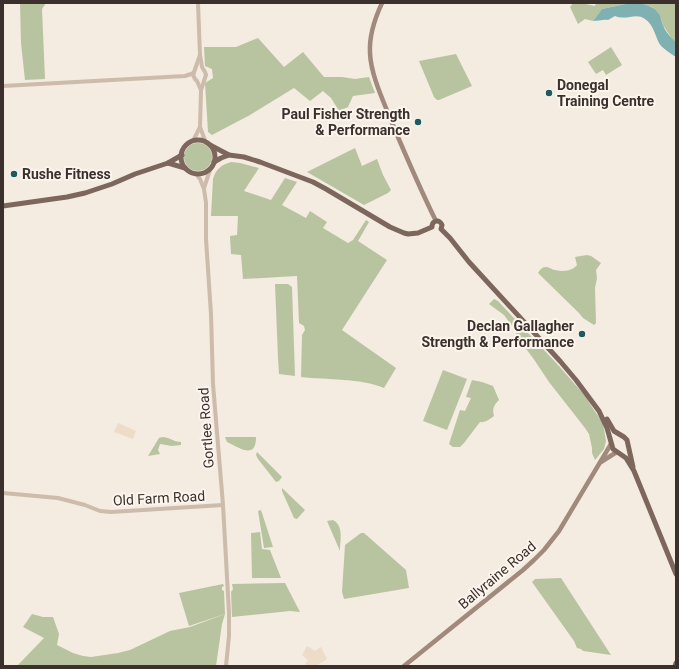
<svg xmlns="http://www.w3.org/2000/svg" width="679" height="669" viewBox="0 0 679 669" font-family="Roboto,sans-serif">
  <style>
    .green { fill: #b8c4a0 }
    .plaza { fill: #ecdcc8 }
    .water { fill: #7fb0b2 }
    .lines { fill: none; stroke-linecap: round; stroke-linejoin: round }
    .tertiary { stroke: #cdbbac; stroke-width: 4 }
    .secondary { stroke: #a18a7d; stroke-width: 4.5 }
    .primary { stroke: #7d675c; stroke-width: 5 }
    .poi-dot { fill: #1f5a5e; stroke: #fbf5ee; stroke-width: 1.5 }
    .labels { text-anchor: middle; dominant-baseline: central; stroke-width: 4; stroke-linejoin: round; paint-order: stroke }
    .poi-label { font-size: 14px; font-weight: bold; fill: #3b302b; stroke: #fbf5ee; text-anchor: start }
    .street-label { font-size: 14px; fill: #3b302b; stroke: #fbf5ee }
  </style>
  <rect width="100%" height="100%" fill="#f4ebe1"/>
  <g class="green">
    <path d="M20 3H46L42 9 45 79 25 80 21 43Z"/>
    <path d="M573 3H581L595 6 596 3H630L602 9 593 21 585 19 578 24 570 7Z"/>
    <path d="M639 3H676V42L672 39 663 25 661 19 652 7Z"/>
    <path d="M258 38 284 67 303 52 324 77H342L355 79 369 77 375 93 353 96 348 107 339 111 331 98 323 91 310 101 294 88 250 115 212 135 208 132 205 83 213 78 212 69 205 66 204 47H236Z"/>
    <path d="M611 47 622 65 606 75 603 70 596 74 588 62Z"/>
    <path d="M456 54 472 86 439 100H437L434 97 419 61Z"/>
    <circle cx="198" cy="157" r="14"/>
    <path d="M355 148 362 166 377 159 383 175 391 190 388 193 364 205 307 172Z"/>
    <path d="M231 162 240 163 259 168 244 191 271 200 285 178 297 182 282 205 306 218 310 211 327 222 323 228 348 243 353 240 366 220 369 222 358 241 387 260 342 330 396 368 384 388C360 378 327 380 301 377L302 335 305 330 304 326 299 323 297 276 243 279 241 255 231 254 230 236 237 235 238 216H211L213 179C216 169 221 165 231 162Z"/>
    <path d="M587 255 591 256 601 263 596 270 597 278 595 288 596 323 594 325 583 318 579 313 538 273C540 270 542 267 546 267 550 267 552 270 555 270 564 272 572 271 577 265L575 257Z"/>
    <path d="M275 284H288L292 287 295 376 279 374 278 358Z"/>
    <path d="M494 299 498 301 559 366 586 397 592 407 603 423 606 441 604 449 595 460 592 453V448L589 434 585 428 549 382 533 358 517 337 516 331 504 315 489 304Z"/>
    <path d="M443 370 467 379 447 430 423 421Z"/>
    <path d="M472 380 482 382 493 386 499 400C494 405 492 408 494 416 490 419 485 423 480 422L464 443 460 447H453L449 444 460 410 465 411 471 398 466 397Z"/>
    <path d="M162 437C169 437 174 442 181 442V445L172 446 160 444 158 450 160 454 148 456 159 438Z"/>
    <path d="M225 437H256C256 460 240 448 227 442Z"/>
    <path d="M257 452 282 477 279 481 276 482 258 459 256 455Z"/>
    <path d="M282 488 305 510 297 519 294 518 282 491Z"/>
    <path d="M261 510 273 547 264 548 258 511Z"/>
    <path d="M333 520C344 526 340 540 340 551L327 521Z"/>
    <path d="M260 532 262 549 270 550 281 578H252L251 533Z"/>
    <path d="M361 533H364L406 570 409 588 344 599 342 592 345 545Z"/>
    <path d="M561 578 611 655 583 651 581 649 577 648 574 641 532 582 535 579Z"/>
    <path d="M285 583 300 612 290 611 232 617 231 592 233 589 232 584Z"/>
    <path d="M223 584 224 586 222 587V590L224 591 225 614 189 626 179 593Z"/>
    <path d="M32 614 43 617H53L59 634 57 645 73 653 83 656 91 657 118 653 130 650 170 631 190 627 225 614 222 624 216 666H17L44 638 23 627Z"/>
  </g>
  <g class="plaza">
    <path d="M118 423 136 431 133 439 114 432Z"/>
    <path d="M307 646 315 651 321 647 327 659 316 666H308L305 664 308 660 302 655Z"/>
  </g>
  <path class="water" d="M630 3C640 3 652 4 658 13 661 16 661 21 663 25 665 31 671 38 676 42V57C671 54 662 48 659 43 655 35 653 24 645 19 636 12 626 21 615 16L608 20C604 19 598 21 593 21L602 9Z"/>
  <g class="lines">
    <g class="tertiary">
      <path d="M198 3 200 55 202 67 205 72 206 75 201 90"/>
      <path d="M3 86 185 76 194 73"/>
      <path d="M200 127 206 143"/>
      <path d="M193 141 200 127 201 90 197 81 195 79 193 75 200 55"/>
      <path d="M196 174 200 179 204 189 206 203V239L211 314 213 384 223 505 229 613V636L226 666"/>
      <path d="M204 188 210 170"/>
      <path d="M3 493 58 498 85 505 100 511 111 512 223 505"/>
    </g>
    <g class="secondary">
      <path d="M382 3C375 18 369 36 370 53 371 76 384 102 392 123 406 156 420 189 436 221"/>
      <path d="M601 462 612 455 617 452"/>
      <path d="M404 666 523 570 534 560 544 550 559 531 611 444"/>
    </g>
    <g class="primary">
      <circle cx="198" cy="157" r="17"/>
      <path d="M210 145 229 155 244 157 260 162 313 182 326 189 390 227 404 233 408 234 418 233 432 227C432 220 440 219 442 225L441 229 450 238 469 262 560 361 576 380 599 411 607 428 613 449 626 458 634 471 676 574"/>
      <path d="M214 162 221 158 229 155"/>
      <path d="M168 163 185 168"/>
      <path d="M3 206 67 197 85 193 112 184 135 174 168 163 182 155"/>
      <path d="M607 419 614 431 624 437 627 440 633 467"/>
      <path d="M675 666 676 663"/>
    </g>
  </g>
  <g class="poi-dot">
    <circle cx="549" cy="93" r="4"/>
    <circle cx="418" cy="122" r="4"/>
    <circle cx="14" cy="174" r="4"/>
    <circle cx="582" cy="334" r="4"/>
  </g>
  <g class="labels">
    <g class="poi-label">
      <text x="557" y="85">Donegal<tspan x="557" dy="16">Training Centre</tspan></text>
      <text x="410" y="114" text-anchor="end">Paul Fisher Strength<tspan x="410" dy="16">&amp; Performance</tspan></text>
      <text x="22" y="174">Rushe Fitness</text>
      <text x="574" y="326" text-anchor="end">Declan Gallagher<tspan x="574" dy="16">Strength &amp; Performance</tspan></text>
    </g>
    <g class="street-label">
      <text transform="translate(206 428) rotate(-94)">Gortlee Road</text>
      <text transform="translate(159 498) rotate(-3)">Old Farm Road</text>
      <text transform="translate(497 575) rotate(-40)">Ballyraine Road</text>
    </g>
  </g>
  <rect width="679" height="669" fill="none" stroke="#3b302b" stroke-width="8"/>
</svg>
